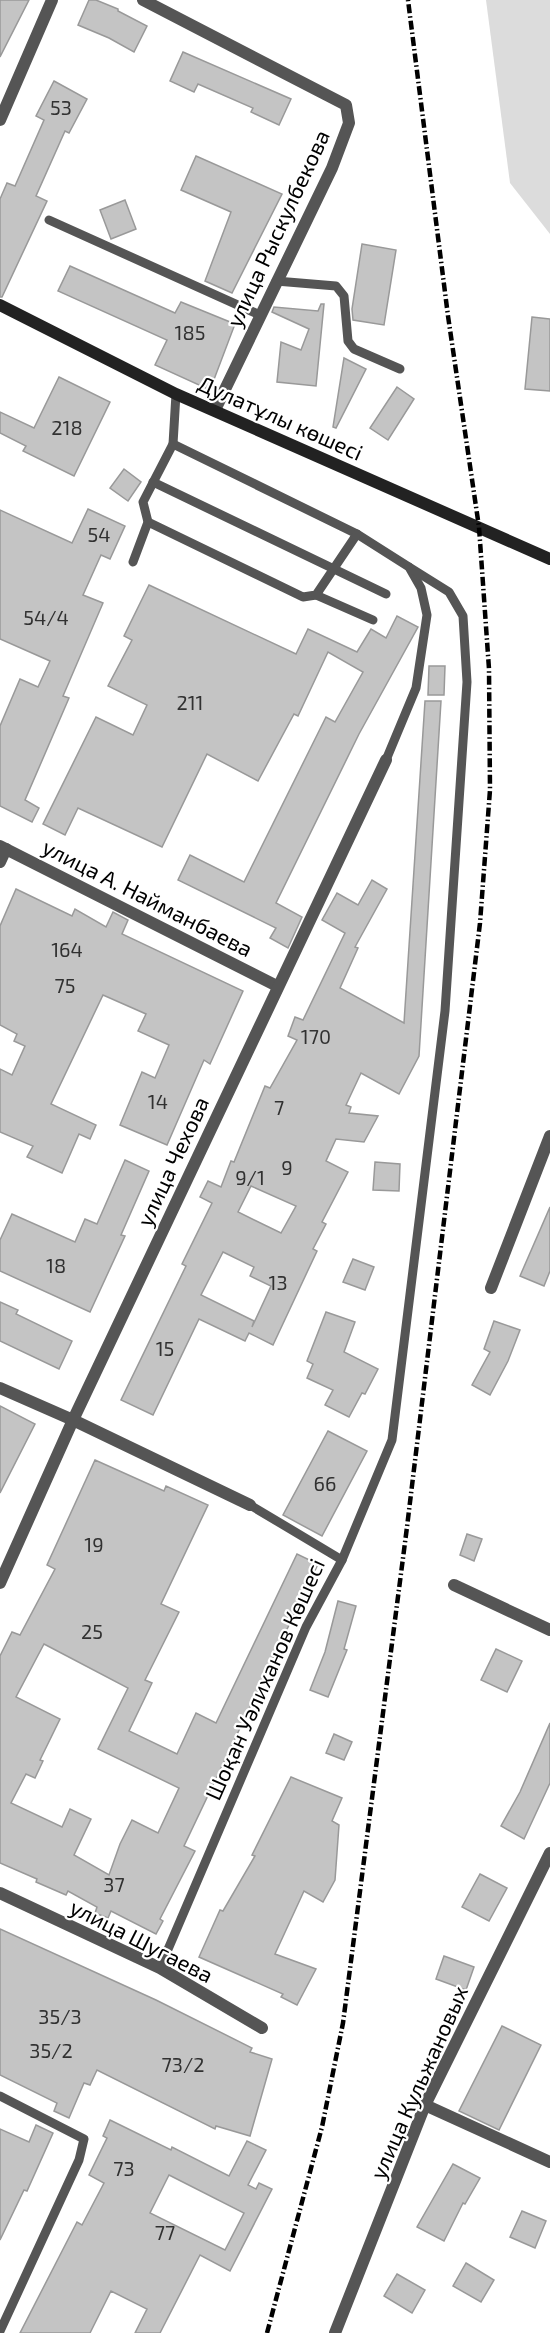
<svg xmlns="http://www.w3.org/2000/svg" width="550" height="2333" viewBox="0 0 550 2333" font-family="'Exo 2',sans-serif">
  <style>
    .green { fill: #dcdcdc }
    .building { fill: #c4c4c4; stroke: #999; stroke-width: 1.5; fill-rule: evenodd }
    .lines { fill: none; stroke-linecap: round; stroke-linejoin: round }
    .lane { stroke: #555; stroke-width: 9 }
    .street { stroke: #555; stroke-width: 12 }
    .secondary { stroke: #222; stroke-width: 12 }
    .rail { stroke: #000; stroke-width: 4.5; stroke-dasharray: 9 3 1.5 3; stroke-linecap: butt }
    .labels { text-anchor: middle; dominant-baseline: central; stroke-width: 4.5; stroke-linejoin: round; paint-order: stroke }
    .number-label { font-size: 20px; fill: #313131 }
    .street-label { font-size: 22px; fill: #000; stroke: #fff }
  </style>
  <rect width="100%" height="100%" fill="#fff"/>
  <path class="green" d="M486 0H550V234L510 183Z"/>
  <g class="building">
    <path d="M0 0H29L0 57Z"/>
    <path d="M89 0H96L118 9V11L147 26 134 52 109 38 78 25Z"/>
    <path d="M183 52 291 99 279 125 251 112 253 108 198 84 194 92 170 81Z"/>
    <path d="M54 81 87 99 69 133 65 131 36 196 47 201 2 297H0V199L7 183 15 186 44 120 36 116Z"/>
    <path d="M196 156 282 194 232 293 205 281 231 212 181 190Z"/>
    <path d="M125 200 136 229 111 239 100 210Z"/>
    <path d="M362 244 396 250 384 325 353 320 352 309Z"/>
    <path d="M70 266 175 313 181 302 235 324 210 390 155 365 167 340 58 291Z"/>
    <path d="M321 304H324L316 386 277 382 281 342 301 350 309 329 272 312 274 307 318 311Z"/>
    <path d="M532 317 550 319V391L525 389Z"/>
    <path d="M344 358 366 369 336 428 333 427Z"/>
    <path d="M59 377 110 402 74 476 23 451 26 446 0 433V412L34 428Z"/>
    <path d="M397 387 414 399 388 440 370 428Z"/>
    <path d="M124 469 141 482 128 501 110 488Z"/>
    <path d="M88 509 125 526 110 559 101 555 83 595 103 603 63 696 69 698 25 800 39 808 32 822 0 806V726L20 679 38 687 50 661 0 639V510L72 543Z"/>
    <path d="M149 585 296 654 308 629 357 652 371 629 386 638 397 616 418 627 359 734 276 903 302 917 288 948 270 938 276 928 178 880 190 855 244 882 326 717 335 722 363 672 328 652 298 716 294 714 258 781 207 754 162 847 78 808 65 835 43 824 96 717 133 735 147 705 108 686 132 640 124 636Z"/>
    <path d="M429 666H445L444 695H428Z"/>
    <path d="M425 701H441L419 1056 399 1094 361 1073 346 1105 351 1107 349 1113 378 1116 364 1142 336 1139 326 1161 348 1172 322 1222 326 1224 313 1249 317 1251 273 1345 249 1333 245 1341 199 1319 153 1415 121 1400 186 1266 182 1264 212 1203 200 1197 208 1181 221 1187 231 1161 234 1162 265 1086 270 1088 297 1040 288 1036 295 1017 303 1020 345 933 322 920 337 893 358 905 372 880 387 889 355 947 358 948 340 988 404 1023ZM251 1186 296 1206 281 1233 238 1212ZM223 1252 254 1267 250 1276 271 1286 252 1327 254 1321 201 1295Z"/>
    <path d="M16 889 72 916 75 909 106 927 113 912 128 920 122 934 243 991 210 1064 204 1060 167 1145 120 1125 142 1072 155 1078 169 1045 138 1031 146 1014 103 995 51 1104 96 1125 90 1139 79 1134 62 1173 27 1157 33 1146 0 1132V1069L12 1075 25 1046 14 1041 17 1034 0 1025V926Z"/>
    <path d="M125 1160 149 1171 121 1235 125 1236 90 1312 0 1271V1240L12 1214 75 1242 85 1219 97 1224Z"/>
    <path d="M375 1162 400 1164 399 1191 373 1190Z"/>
    <path d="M550 1207V1271L544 1286 520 1276Z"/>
    <path d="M353 1259 374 1267 365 1290 343 1282Z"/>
    <path d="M0 1302 18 1310 16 1314 72 1341 59 1369 0 1341Z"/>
    <path d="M326 1312 355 1322 344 1352 378 1369 365 1394 362 1393 349 1417 325 1405 333 1390 307 1378 313 1364 307 1361Z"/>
    <path d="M494 1321 520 1330 508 1361 490 1395 472 1385 490 1352 484 1349Z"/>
    <path d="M0 1406 35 1424 0 1493Z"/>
    <path d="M328 1431 367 1451 322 1536 283 1515Z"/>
    <path d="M95 1460 164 1491 166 1486 208 1505 161 1604 179 1612 145 1680 152 1683 129 1731 177 1754 196 1713 216 1723 297 1554 318 1564 184 1846 195 1851 160 1919 163 1921 156 1934 111 1911 108 1918 95 1913 97 1907 68 1891 66 1895 36 1882 37 1879 0 1863V1656L12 1632 20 1635 55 1569 47 1565ZM44 1644 128 1688 98 1749 179 1788 158 1833 132 1820 120 1844 109 1875 74 1855 91 1819 70 1809 62 1827 11 1803 26 1774 35 1778 43 1761 40 1760 60 1719 16 1697Z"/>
    <path d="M467 1534 482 1539 474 1561 460 1555Z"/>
    <path d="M338 1601 356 1606 344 1649 347 1650 328 1697 310 1690 325 1652Z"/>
    <path d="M496 1649 522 1661 507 1692 481 1680Z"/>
    <path d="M550 1723V1783L524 1839 501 1826 520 1792Z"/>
    <path d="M334 1734 352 1742 344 1760 326 1753Z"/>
    <path d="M291 1777 342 1798 332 1821 339 1825 335 1880 323 1902 304 1891 275 1954 316 1969 297 2005 281 1997 283 1994 199 1957 220 1910 223 1911 255 1856 252 1855Z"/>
    <path d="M480 1874 507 1888 489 1921 462 1907Z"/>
    <path d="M0 1929 156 2000 252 2048 250 2052 272 2059 250 2136 216 2126 215 2129 97 2070 90 2085 84 2083 69 2118 54 2111 57 2103 0 2075Z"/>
    <path d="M444 1956 474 1967 466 1990 436 1979Z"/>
    <path d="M502 2026 541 2045 499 2130 459 2111Z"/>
    <path d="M110 2120 171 2150 172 2147 229 2176 247 2141 266 2150 248 2185 256 2189 259 2183 272 2189 230 2271 200 2255 160 2333H135L147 2309 111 2291 90 2333H20L77 2222 82 2225 104 2183 89 2175 107 2138 103 2136ZM169 2175 244 2213 225 2250 150 2213Z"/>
    <path d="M36 2125 53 2133 27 2191 24 2190 0 2240V2129L29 2142Z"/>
    <path d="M453 2164 480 2178 465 2204 463 2203 444 2241 417 2227Z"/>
    <path d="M522 2211 546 2221 535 2248 510 2237Z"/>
    <path d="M466 2263 494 2280 481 2302 453 2286Z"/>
    <path d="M397 2274 425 2290 412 2313 384 2296Z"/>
  </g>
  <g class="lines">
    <g class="lane">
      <path d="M49 220 260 315"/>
      <path d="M276 281 336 286 344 296 348 341 354 349 400 369"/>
      <path d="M173 444 357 534 409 567 421 588 427 615 416 688 386 760"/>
      <path d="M153 482 386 594"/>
      <path d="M148 522 303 597 316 595 357 534"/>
      <path d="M133 562 148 522 143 502 173 444 176 394"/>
      <path d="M316 595 373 620"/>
      <path d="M342 1560 392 1440 445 1011 467 682 463 616 449 592 409 567"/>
      <path d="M160 1968 306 1627 342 1560 250 1505"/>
      <path d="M0 2096 84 2139 79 2160 0 2331"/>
    </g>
    <g class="street">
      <path d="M143 0 346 105 349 123 332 168 215 410"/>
      <path d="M0 120 52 0"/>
      <path d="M0 846 277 986"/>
      <path d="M0 862 6 849"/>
      <path d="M491 1288 550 1136"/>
      <path d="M0 1388 73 1420 250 1505"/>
      <path d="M0 1583 73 1420 386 760"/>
      <path d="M454 1585 550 1630"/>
      <path d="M0 1893 160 1968 262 2028"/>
      <path d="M425 2105 550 2162"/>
      <path d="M335 2333 425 2105 550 1853"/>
    </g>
    <path class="secondary" d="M0 305 176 394 550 559"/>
    <path class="rail" d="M267 2333 322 2127 343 2023 407 1527 480 923 490 790 489 669 479 527 448 316 408 0"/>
  </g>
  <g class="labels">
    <g class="number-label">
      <text x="61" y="107">53</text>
      <text x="190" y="332">185</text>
      <text x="67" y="427">218</text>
      <text x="99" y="534">54</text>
      <text x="46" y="617">54/4</text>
      <text x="190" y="702">211</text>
      <text x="67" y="949">164</text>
      <text x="65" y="985">75</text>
      <text x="316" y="1036">170</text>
      <text x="158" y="1101">14</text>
      <text x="279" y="1107">7</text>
      <text x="287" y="1167">9</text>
      <text x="250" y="1177">9/1</text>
      <text x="56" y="1265">18</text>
      <text x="278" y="1282">13</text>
      <text x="165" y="1348">15</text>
      <text x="325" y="1483">66</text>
      <text x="94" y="1544">19</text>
      <text x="92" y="1631">25</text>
      <text x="114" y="1884">37</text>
      <text x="60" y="2016">35/3</text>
      <text x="51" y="2050">35/2</text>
      <text x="183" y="2064">73/2</text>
      <text x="124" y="2168">73</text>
      <text x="165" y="2232">77</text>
    </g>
    <g class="street-label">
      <text transform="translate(277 228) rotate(-65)">улица Рыскулбекова</text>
      <text transform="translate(281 417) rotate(24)">Дулатұлы көшесі</text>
      <text transform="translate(148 897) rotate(27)">улица А. Найманбаева</text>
      <text transform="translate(172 1161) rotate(-65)">улица Чехова</text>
      <text transform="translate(264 1679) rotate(-66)">Шоқан Уәлиханов Көшесі</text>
      <text transform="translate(142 1940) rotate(27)">улица Шугаева</text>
      <text transform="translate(418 2082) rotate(-66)">улица Кульжановых</text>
    </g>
  </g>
</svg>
